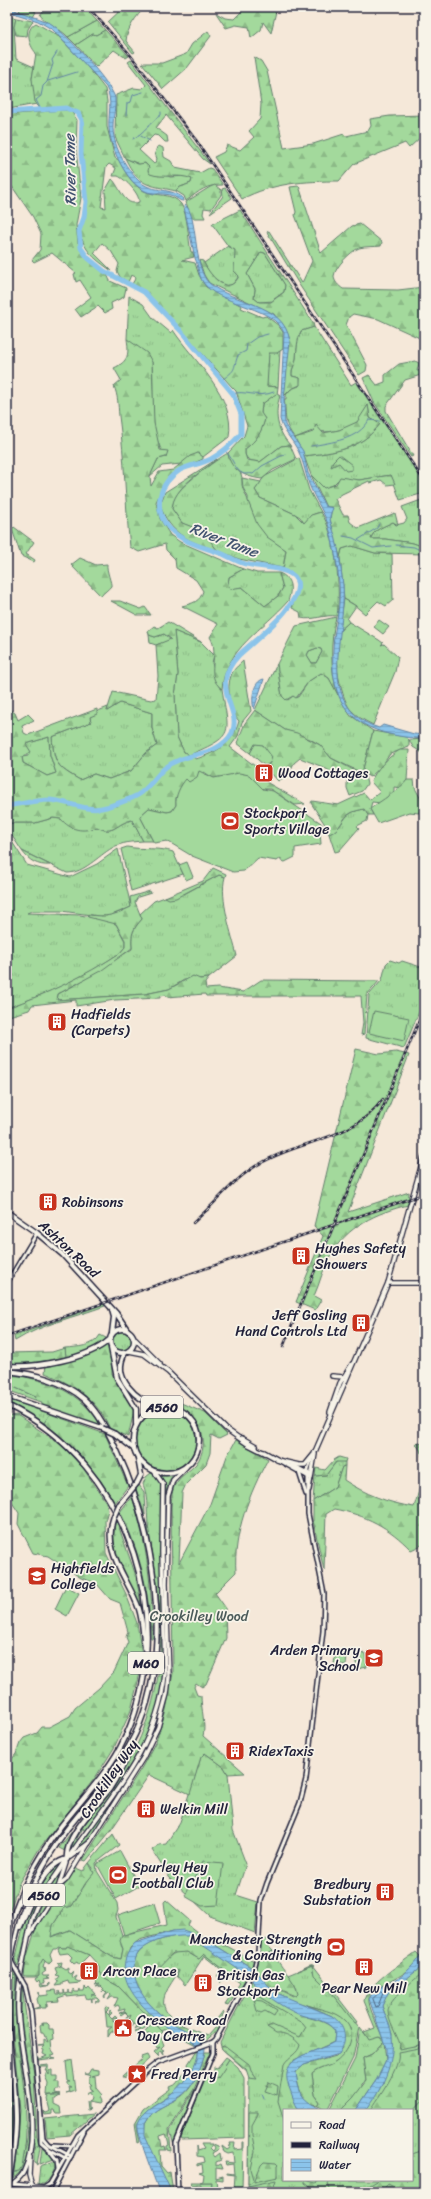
<svg xmlns="http://www.w3.org/2000/svg" width="431" height="2199" viewBox="0 0 431 2199" font-family="Sriracha,sans-serif">
  <style>
    .grass { fill: url(#grass-tufts); stroke: #627e6c }
    .forest { fill: url(#forest-firs); stroke: #627e6c; fill-rule: evenodd }
    .cemetery { fill: url(#cemetery-stones); stroke: #627e6c }
    .garden { fill: #a3d99c; stroke: #627e6c }
    .water { fill: url(#water-rules); stroke: #6183a4 }
    .lines { fill: none; stroke-linecap: round; stroke-linejoin: round }
    .shore { stroke: #4c6381; stroke-width: 1 }
    .stream { stroke: #6183a4; stroke-width: 1 }
    .canal { stroke: #8bc4ea; stroke-width: 3 }
    .river { stroke: #8bc4ea; stroke-width: 5 }
    .tertiary-casing { stroke: #22223b; stroke-width: 6 }
    .secondary-casing { stroke: #22223b; stroke-width: 6 }
    .primary-casing { stroke: #22223b; stroke-width: 6 }
    .trunk-casing { stroke: #22223b; stroke-width: 7 }
    .motorway-casing { stroke: #22223b; stroke-width: 7 }
    .tertiary { stroke: #f7f3e8; stroke-width: 3 }
    .secondary { stroke: #f7f3e8; stroke-width: 3 }
    .primary { stroke: #f7f3e8; stroke-width: 3.5 }
    .trunk { stroke: #f7f3e8; stroke-width: 4 }
    .motorway { stroke: #f7f3e8; stroke-width: 4 }
    .rail-casing { stroke: #22223b; stroke-width: 2.5 }
    .rail { stroke: #f7f3e8; stroke-width: 1; stroke-dasharray: 3; stroke-linecap: butt }
    .tertiary-bridge-casing { stroke: #22223b; stroke-width: 6; stroke-linecap: butt }
    .motorway-bridge-casing { stroke: #22223b; stroke-width: 7; stroke-linecap: butt }
    .tertiary-bridge { stroke: #f7f3e8; stroke-width: 3 }
    .motorway-bridge { stroke: #f7f3e8; stroke-width: 4 }
    .labels { text-anchor: middle; dominant-baseline: central; stroke-width: 3.5; stroke-linejoin: round; paint-order: stroke }
    .shield { fill: #f7f3e8; stroke: #62616f; stroke-width: 1 }
    .shield-label { font-size: 13px; font-weight: bold; fill: #22223b }
    .poi-label { font-size: 14px; fill: #22223b; stroke: #f7f3e8; text-anchor: start }
    .street-label { font-size: 14px; fill: #22223b; stroke: #f7f3e8 }
    .park-label { font-size: 14px; fill: #495958; stroke: #f7f3e8 }
    .water-label { font-size: 15px; font-style: italic; fill: #425370; stroke: #f7f3e8 }
  </style>
  <defs>
    <pattern id="grass-tufts" width="24" height="20" patternUnits="userSpaceOnUse"><rect width="24" height="20" fill="#a3d99c"/><path d="M3 7l-1-3M5 7V3M7 7l1-3M15 17l-1-3M17 17v-4M19 17l1-3" fill="none" stroke="#8cba87"/></pattern>
    <pattern id="forest-firs" width="22" height="20" patternUnits="userSpaceOnUse"><rect width="22" height="20" fill="#a3d99c"/><path d="M5 1l3.5 6h-7zM16 11l3.5 6h-7z" fill="#8cba87"/></pattern>
    <pattern id="cemetery-stones" width="16" height="16" patternUnits="userSpaceOnUse"><rect width="16" height="16" fill="#a3d99c"/><path d="M2 7V4a2 2 0 0 1 4 0v3zM10 15v-3a2 2 0 0 1 4 0v3z" fill="#8cba87"/></pattern>
    <pattern id="water-rules" width="6" height="5" patternUnits="userSpaceOnUse"><rect width="6" height="5" fill="#8bc4ea"/><path d="M0 2.5h6" fill="none" stroke="#78a8ca"/></pattern>
  </defs>
  <rect width="100%" height="100%" fill="#f5e8d9"/>
  <filter id="ink" filterUnits="userSpaceOnUse"><feTurbulence type="fractalNoise" baseFrequency=".025" numOctaves="2"/><feDisplacementMap in="SourceGraphic" scale="8" xChannelSelector="R" yChannelSelector="G"/><feConvolveMatrix kernelMatrix="1 2 1 2 8 2 1 2 1" color-interpolation-filters="sRGB"/></filter>
  <g filter="url(#ink)">
    <g class="grass">
      <path d="M7 15 16 18 14 27 16 59 34 67 32 78 37 104 8 109Z"/>
      <path d="M97 21 105 30 96 35 93 34 76 45 68 37Z"/>
      <path d="M125 158 138 164 144 163 170 177 186 176 192 179 191 183 178 188 176 191C147 184 140 188 125 158Z"/>
      <path d="M228 246 235 250C237 260 235 265 239 276L233 284 226 286 211 276 204 263Z"/>
      <path d="M261 252 265 253 285 285 284 292 274 299V301L259 302 254 298 255 289 247 274Z"/>
      <path d="M129 296 143 304 153 318 171 333 173 330C194 362 236 396 229 437L203 457 198 453 181 464 162 466 150 476 158 459 166 457C147 433 155 391 152 362L127 339Z"/>
      <path d="M314 327 351 385 356 382 424 482V493L400 500 391 475 359 480 339 479 331 487 324 489 311 475 304 456C335 452 360 450 380 424L370 418 368 405C365 410 363 418 358 422 347 429 327 435 315 430L295 438C282 422 287 416 284 399H286V395L291 389 299 386 300 378 292 376C291 368 295 366 296 358 297 347 297 341 301 331Z"/>
      <path d="M280 351 278 387 267 386C266 382 268 357 269 353Z"/>
      <path d="M276 393 280 396C274 414 277 431 290 445L281 446 260 462C250 461 244 460 245 449 257 440 261 432 265 419L261 414 262 404Z"/>
      <path d="M228 453C229 464 236 466 241 474 243 478 241 484 243 489 257 519 258 531 286 550L283 568 239 559 217 550 203 532 182 523 172 509C172 504 173 501 175 497 180 486 217 459 228 453Z"/>
      <path d="M299 458 309 490 321 512 314 514 304 523 300 517 295 514 260 498 255 490 264 477Z"/>
      <path d="M424 499V547L413 543 385 539H371C372 530 385 526 393 522L396 525 404 523 407 519 402 507Z"/>
      <path d="M352 546 375 553 392 554 393 600 386 606 378 601 365 614 353 604 344 599 340 557 342 549Z"/>
      <path d="M243 569 257 573H279L283 588 278 596 265 606 242 587 230 590 228 584 229 577Z"/>
      <path d="M349 622 379 640 383 643 381 645 384 644 398 657 395 672 373 725C365 721 356 716 350 709 340 696 330 646 340 631 342 628 346 625 349 622Z"/>
      <path d="M174 631 201 642 214 655 212 663 219 687 222 689C229 735 236 735 189 755L184 752 177 737 175 695 178 674Z"/>
      <path d="M164 634 171 640 156 645 150 643 149 635 155 637Z"/>
      <path d="M317 648 321 649 322 652 316 663H312L307 655 309 651Z"/>
      <path d="M277 664 282 696 288 700 293 696 298 697 309 681 321 673 329 678 350 715 373 731 362 773 331 758 320 745 310 739 285 730 255 710Z"/>
      <path d="M120 703 152 713V728L157 745 146 753 131 771 109 779 94 774 80 780C57 767 54 763 52 737L91 722 90 717 98 711 108 707 107 711Z"/>
      <path d="M7 735H10L11 760 7 766Z"/>
      <path d="M49 737 50 755 56 773 47 776 23 763 22 757 28 756V749L26 744Z"/>
      <path d="M260 743 269 750 272 757 270 763 265 766 250 753 255 744Z"/>
      <path d="M364 809 368 815 367 821 357 826 359 828 339 851 335 852 329 834C342 829 342 818 351 813 354 811 360 810 364 809Z"/>
      <path d="M53 818 61 819C69 828 85 832 97 827 114 836 116 823 132 820L143 841C132 842 122 842 112 848 98 856 84 873 67 873L22 851 7 828V823H35Z"/>
      <path d="M7 834 27 865 70 877 97 864 118 849 131 907 107 917 61 911H32L27 913 80 915 111 921 116 924 125 941V947L120 953C83 978 49 993 7 1008Z"/>
      <path d="M127 847C142 850 159 847 173 852L183 874 131 891 121 849Z"/>
      <path d="M219 875 225 877C219 898 232 935 237 956L209 978 184 980 169 989 145 994 57 1000 58 994 77 984 132 949C131 934 132 930 142 919L140 914 154 901 165 897 186 893Z"/>
      <path d="M390 960 399 963 402 961 424 968V1000L404 1048 366 1038 369 995 382 980 386 964Z"/>
      <path d="M104 1304 105 1306C75 1317 42 1324 15 1341L14 1336Z"/>
      <circle cx="122" cy="1342" r="10"/>
      <path d="M100 1335 106 1338C101 1350 78 1354 66 1357L65 1348C76 1347 94 1347 100 1335Z"/>
      <path d="M7 1384 36 1397 35 1400 7 1390Z"/>
      <path d="M7 1399 50 1414 44 1423 7 1402Z"/>
      <circle cx="165" cy="1440" r="31"/>
      <path d="M340 1461 345 1462V1466L342 1467 335 1487 313 1501 315 1476 326 1475 336 1462Z"/>
      <path d="M151 1473 156 1476 162 1485C161 1521 160 1556 161 1592 162 1638 168 1683 152 1727 138 1765 108 1799 85 1832L83 1828 76 1840 80 1838 68 1855C74 1833 92 1816 106 1798 115 1786 123 1772 130 1759 172 1678 163 1617 149 1532 146 1516 149 1499 143 1484L146 1477Z"/>
      <path d="M173 1475 169 1481 166 1492C165 1528 165 1565 166 1601 167 1639 171 1679 160 1716 150 1747 131 1774 113 1800 102 1818 91 1841 73 1853 100 1815 140 1770 156 1727 170 1689 166 1650 165 1610 164 1571 164 1531 166 1492L165 1484 161 1476Z"/>
      <path d="M139 1485 144 1492 145 1515 136 1489Z"/>
      <path d="M132 1496C147 1544 152 1588 153 1638H151C150 1595 140 1550 120 1512Z"/>
      <path d="M116 1519 136 1576 143 1615C133 1580 106 1558 116 1519Z"/>
      <path d="M205 1753 224 1767 228 1774 233 1830 246 1864 236 1895 258 1902 255 1933 210 1916 169 1877 152 1850 159 1845 166 1844 180 1822 201 1757Z"/>
      <path d="M99 1797 74 1831 65 1851 59 1848Z"/>
      <path d="M113 1834 119 1845 96 1863 97 1871 117 1903 118 1910 116 1917 122 1935 121 1945 123 1949 121 1959 112 1957 70 1930 50 1937 53 1925 64 1908 72 1906C78 1892 90 1882 93 1868L89 1863Z"/>
      <path d="M63 1862 30 1920 18 1966 15 1961C22 1930 34 1879 63 1862Z"/>
      <path d="M63 1868 58 1882 32 1925 45 1895Z"/>
      <path d="M269 1939 274 1942 269 1947 273 1951 259 1960 262 1940Z"/>
      <path d="M180 1951 187 1952 199 1959 204 1954 222 1968 226 1976 220 1983 219 1978 217 1976 222 1970 204 1956 185 1985 177 1976 179 1971C170 1971 164 1977 155 1978L154 1973C161 1964 169 1954 180 1951Z"/>
      <path d="M312 1965 313 1971 359 2027 353 2058 327 2110 318 2105 320 2102 315 2095 312 2074C317 2069 322 2069 328 2065 344 2054 352 2048 350 2028L318 2008 292 2001 271 1989 275 1987 293 1996 297 1989 288 1975Z"/>
      <path d="M424 1965V2186L419 2192H397L391 2188 387 2192H248L249 2073 222 2049 220 2042 252 1981 264 1994 318 2020 297 2107 299 2110H284V2180H412V2110H366L383 2083 392 2034 382 2006 387 1993Z"/>
      <path d="M16 1975C19 1989 14 2006 16 2021 19 2053 45 2162 13 2178L14 2172H17C40 2130 20 2069 15 2024 14 2008 15 1992 16 1975Z"/>
      <path d="M360 2028 369 2039 379 2037 384 2041 372 2054 363 2058 366 2081 362 2084V2089L341 2110H329L355 2059Z"/>
      <path d="M7 2046C12 2085 15 2124 9 2162Z"/>
      <path d="M229 2059 238 2067 244 2078V2138L182 2140 181 2137 208 2073 218 2077Z"/>
      <path d="M195 2089 174 2146 170 2130Z"/>
      <path d="M39 2144 40 2147 37 2165 34 2163V2147Z"/>
      <path d="M42 2147 54 2159 40 2164Z"/>
      <path d="M55 2161C57 2168 50 2180 44 2184H38L40 2166Z"/>
      <path d="M191 2182H211L210 2192H202V2190L200 2192 201 2184 192 2185Z"/>
    </g>
    <g class="forest">
      <path d="M8 7H28L36 12 33 17 19 12 20 8 18 7 16 10Z"/>
      <path d="M46 7H84L97 21 68 37C61 29 45 23 40 15Z"/>
      <path d="M124 7H145C136 17 127 28 126 41L135 52 133 53 108 22Z"/>
      <path d="M246 7H277L271 33 263 22 261 30 251 38 249 27 236 25 226 28 216 13 225 18 234 19Z"/>
      <path d="M16 18 33 21 28 29 27 36 16 35 14 27Z"/>
      <path d="M36 23 58 36 86 65 105 89 107 101V127L115 158 119 160C124 170 132 185 144 191 156 197 172 192 181 204 188 215 188 238 191 252H193L194 257 182 260 195 263 199 275 206 287 242 306 241 308 262 317 266 316 278 325 283 332V349L277 353H269L267 386 278 387 277 395 276 394 262 404 261 413 265 419C261 433 257 440 245 449V454L247 460 260 462 281 446 290 445 296 459 273 470 262 479C246 477 230 471 228 453L244 436 247 426 236 391 232 387 169 316 168 317 144 292 131 286 136 277 131 275 128 282 120 277 117 271 119 264 111 251 102 243 94 253 112 271C99 262 87 254 82 239L79 240C78 228 85 217 86 205 87 185 80 164 80 144 80 134 85 118 77 111 68 104 51 109 41 110L35 102 32 79 36 53C28 44 25 29 36 23ZM109 164 116 168 113 176H118C125 179 140 194 139 202 124 208 120 186 112 179L105 191 106 208 101 207 106 167Z"/>
      <path d="M105 30 129 56 126 58 114 50 96 67 76 45 93 34 96 35Z"/>
      <path d="M208 31 211 36 187 68 163 89 142 63H162L186 54 192 44Z"/>
      <path d="M254 57 261 61 267 71 284 148 313 144 344 134 346 136 368 131 371 126 370 119 390 116 424 115V134L409 148 405 143 354 164 339 181C305 181 272 183 242 199L214 157 224 152 227 145 240 150 254 137 249 131 260 119 261 104Z"/>
      <path d="M131 60 210 164 203 159 166 115 156 128 167 136 168 142H165L159 136 154 135 139 150 154 164 157 159 155 153 157 147 159 146 163 148 164 157 171 161 175 168 200 173 209 168 212 169 223 185C205 185 201 190 186 201L184 196 176 191 178 188 191 183 192 179C179 173 163 179 150 174L148 171 149 167 145 163 139 164 125 158 115 137 116 95 134 88 142 89 146 85 128 62Z"/>
      <path d="M63 110 71 111 77 120 76 149 81 198 76 225 78 243H80C87 263 104 263 110 281L126 288 124 297 111 303 112 309 105 313 98 306 81 317 75 309 91 297 80 280 76 282 74 274 76 273 52 253 34 262 32 260 40 250 41 234 33 217 11 185V176L7 167V112H16V114Z"/>
      <path d="M215 185 221 190V195L211 209 204 208 203 214 205 218H191L186 202 210 187Z"/>
      <path d="M299 186 321 253 352 226 360 224 382 242 381 246C374 247 366 246 359 248 351 251 335 267 334 276 334 282 339 286 343 289L398 290 424 287V340L378 319 353 314 349 317 346 325 367 365 366 371 359 375 300 286 267 232 269 231 302 283 312 261 295 215 296 212 290 187Z"/>
      <path d="M225 188 232 198 210 213 223 196 222 189Z"/>
      <path d="M240 210 313 323 314 327 301 331C297 341 297 347 296 358 295 366 291 368 292 376L300 378V385L291 389 284 396 289 337 274 314 209 283 204 275 199 260 203 261C209 274 228 299 239 276L234 271 235 250 228 246 212 224ZM261 252 265 253 285 285 284 292 271 302H259L254 298 255 289 247 274Z"/>
      <path d="M127 339 147 353 152 362 154 423 160 450 168 451 166 457 158 459 150 476 151 486 159 472 173 470 190 456 198 453 203 457V459L178 470 161 491 156 502 160 519 170 535 180 542 243 569 229 577 228 584 230 589 242 587 265 606 278 596 283 588 279 573C292 578 292 589 288 601 265 628 224 650 222 689 203 675 221 654 210 637L218 624 182 606C193 603 200 602 203 591L196 580 176 568 175 559 166 550 165 544 139 552 130 547C125 503 125 459 119 416 118 404 118 396 114 386L121 380 114 368C129 361 129 354 127 339Z"/>
      <path d="M415 361 419 363 417 371 424 370V374L405 380 386 406V411L413 456 411 457 374 402 363 378 369 375 377 385 385 382V375L399 364Z"/>
      <path d="M368 405 370 418 380 424C360 450 335 452 304 456L295 438 313 432 316 425 323 433 339 430 357 422Z"/>
      <path d="M339 455 352 465V470L346 471 339 463 331 467 333 461Z"/>
      <path d="M217 459C202 472 173 487 172 509L182 523 203 531 217 550C189 542 170 534 160 505L165 492Z"/>
      <path d="M311 475 324 488 336 484 340 477 359 480 391 475 395 484 387 485 381 480 370 483 369 481 342 494 335 499 343 515H348L350 522 358 528 395 513 398 525 393 522C385 526 372 530 371 539H385L413 543 424 547V554L375 553 352 546 342 549 340 557 330 519 332 507H326Z"/>
      <path d="M242 478 261 482 255 490 260 498 295 514 304 523 311 515 321 512C336 535 341 588 337 616 325 614 312 621 301 618L300 612 292 608 298 583 293 575 283 570 286 550 267 537 257 524 248 501V497L243 488Z"/>
      <path d="M80 558 96 565 107 564C106 570 112 584 111 586 108 590 104 592 101 596L71 565Z"/>
      <path d="M344 599 356 606 347 619 349 622 339 631Z"/>
      <path d="M111 601H120L141 609 145 607 151 615H137Z"/>
      <path d="M336 617C330 642 330 670 338 695L329 678 321 673 309 681 296 698 293 696 286 700 282 696 277 664 296 626ZM317 648 321 649 322 652 316 663H312L307 655 309 651Z"/>
      <path d="M168 622 201 642 174 631 178 674 175 695 177 737 184 752 196 759C217 752 233 744 239 721 230 713 226 687 231 676 233 669 238 666 243 661L251 711 242 722 238 736 230 747 255 766 257 772 266 782 305 804 295 805 270 789H263L244 774 213 778 204 772 201 787 183 783 176 798V805L172 811 167 812 149 808 140 816 153 841H143L132 820C116 823 114 836 97 827 83 833 70 830 61 819L53 818 35 823H7V766L11 760 10 735H7V708L15 713 18 720 28 714 34 720 22 726 24 733 28 735 97 709V714L90 717 91 722 52 737C54 764 57 767 80 780L94 774 109 779 131 771 146 753 157 745 152 728V713L120 703 107 711 113 692 151 700 156 699 158 676 156 645 171 639 164 634 155 637 149 635 148 631 154 626 158 628ZM49 737 50 755 56 773 47 776 23 763 22 757 31 752 26 744Z"/>
      <path d="M255 710 285 730 297 733 320 745 331 758 365 776 367 784 362 791 350 796 347 788V778L343 776 341 778 323 767 300 758 294 763 288 775 278 781 265 766 270 763 272 757 263 745 255 744 250 753 237 743 245 723Z"/>
      <path d="M373 731 406 737 409 740 424 739V754L413 747 409 740V747L390 754 381 767 370 777 362 773Z"/>
      <path d="M400 750H409L407 780 402 788 394 787V791L381 803 372 802 370 809 373 815H368L364 809C360 810 354 811 351 813 341 818 342 829 329 834L326 826 311 803 312 801 338 805 364 793 370 800 380 792 371 782C374 771 390 755 400 750Z"/>
      <path d="M22 851 50 865C38 866 29 861 22 851Z"/>
      <path d="M213 868 226 874 225 877 219 875 176 898 169 899 165 897 203 881Z"/>
      <path d="M150 891 151 893 138 897 135 902 142 919C132 930 131 934 132 948L102 970 58 994 57 1000 145 994 169 989 193 976 200 979 209 978 205 983 206 989 218 988 243 992 261 980 379 981 367 995 364 1034 361 1035 363 1023 361 996H206L205 994 167 997 166 995 160 996V998L115 1000 76 1006V1000L32 1005 29 1010 9 1016 7 1020V1008C49 993 83 977 120 953L125 947V940L116 924 88 917V915C109 917 112 916 131 907L130 897Z"/>
      <path d="M356 1049 379 1054 396 1052 409 1055 348 1212 409 1192 408 1205C376 1213 347 1226 330 1256 323 1268 320 1283 314 1296L321 1300 315 1310 296 1302 323 1236 314 1226Z"/>
      <path d="M107 1345 112 1357V1374L134 1411 128 1437 110 1429C98 1400 73 1384 45 1373L46 1365 82 1356Z"/>
      <path d="M65 1348 66 1357 31 1363 7 1364V1353L52 1352Z"/>
      <path d="M7 1374C46 1379 81 1391 101 1426L40 1407 42 1402 35 1400 36 1397 7 1384Z"/>
      <path d="M181 1403 205 1413 227 1435 219 1439 211 1435 210 1453 206 1464 186 1484 182 1493 179 1563 210 1504 227 1456 236 1440 268 1459C250 1492 233 1534 236 1572L215 1593 225 1607 226 1638 206 1684 202 1687 196 1683 194 1687 197 1695 201 1696C201 1708 206 1726 203 1736L245 1773 228 1774 224 1767 205 1753 201 1757 190 1794 149 1775 109 1833 86 1861 83 1860 142 1767 156 1741 166 1710 173 1673 171 1507C172 1499 171 1490 176 1483 181 1475 190 1471 196 1464 212 1442 200 1416 177 1406Z"/>
      <path d="M50 1414 105 1434 128 1486 115 1503C96 1472 75 1445 44 1423Z"/>
      <path d="M17 1415 63 1446 83 1468 106 1502 108 1510 105 1521 106 1553 126 1594 137 1623 142 1655 141 1669 131 1710 114 1748 95 1778 39 1849 19 1883 7 1919V1765L16 1754 20 1743 24 1738 37 1733 42 1727H49L70 1716 75 1708 99 1688 114 1672 128 1642 126 1637 128 1632 120 1603 110 1599 96 1583 81 1578 48 1556 33 1553 18 1524 19 1513 7 1495V1416Z"/>
      <path d="M417 1442 424 1445V1493L421 1504 424 1503V1544L411 1550C389 1527 366 1515 334 1509L326 1514 324 1570 313 1521V1501L335 1487 342 1467 345 1466 344 1480C365 1494 388 1503 414 1507 419 1491 431 1456 415 1444Z"/>
      <path d="M339 1457 346 1459 345 1462H336L326 1475 315 1476 316 1468 325 1470 334 1460Z"/>
      <path d="M89 1863 94 1873 85 1884 72 1906 64 1908 53 1925 51 1937 70 1930 112 1957 121 1959 123 1949 120 1941 122 1935 167 1925 164 1902 166 1900 190 1921 188 1925 211 1943 214 1939 254 1961 252 1968 200 1936 173 1931 139 1940 130 1948 124 1971 153 2015 167 2027 192 2041 196 2045 177 2035 170 2039 166 2029 162 2031 118 1986 103 1978 99 1972V1966L89 1955 71 1948H62L60 1946 56 1949H53L50 1955 52 1961 49 1964 43 1960 39 1977H24L26 1959 36 1928 76 1868 83 1871Z"/>
      <path d="M180 1935 189 1936 197 1940 248 1976 228 2006 225 2005 240 1983 228 1974 226 1976 222 1968 204 1954 199 1959 187 1952 173 1953 154 1973 155 1978 163 1977 174 1971 179 1970C175 1979 168 1986 165 1995 156 2018 191 2029 208 2036L217 2026V2019L223 2011 224 2012 216 2032 203 2043C195 2033 182 2030 172 2023 153 2010 133 1992 134 1967 134 1944 162 1939 180 1935Z"/>
      <path d="M273 1951C278 1967 295 1978 298 1994L296 1996 275 1987 271 1989 256 1971 259 1960Z"/>
      <path d="M416 1952 420 1956C410 1979 372 1984 369 1998 367 2006 380 2030 383 2039L379 2037 369 2040 364 2032 375 2028 364 2001C366 1985 402 1963 416 1952Z"/>
      <path d="M310 1965H313L357 2022 355 2023 328 1989 314 1975 312 1965 297 1971Z"/>
      <path d="M14 1970 16 1975C9 2040 36 2102 22 2166L19 2171 14 2172 20 2111 11 2010Z"/>
      <path d="M424 1972V2044L399 2049 400 2044C397 2035 388 2021 388 2011 388 2000 415 1979 424 1972Z"/>
      <path d="M252 1981C266 1996 283 2006 302 2015 313 2020 327 2020 335 2031L334 2042 294 2060 297 2107 299 2110H284V2120L278 2101 284 2064C289 2056 298 2054 300 2045 295 2038 285 2032 276 2033L267 2027 272 2025 300 2037 306 2027 303 2023 261 1998 250 1985Z"/>
      <path d="M22 1987 34 2075 37 2137 39 2144 34 2147 31 2087 21 2019Z"/>
      <path d="M254 2000 262 2001 277 2010 274 2016 265 2011 261 2013 257 2011Z"/>
      <path d="M307 2005C318 2009 335 2011 344 2020 358 2033 349 2052 336 2062 328 2068 319 2067 312 2074L315 2095 320 2102 318 2105 307 2103C300 2093 297 2084 296 2072L304 2065 336 2056 343 2048 332 2016Z"/>
      <path d="M384 2041 386 2061 377 2079 356 2110H341L353 2098 366 2081 363 2058 372 2054Z"/>
      <path d="M224 2045 249 2064 251 2071 257 2079 249 2078 246 2069 222 2049 221 2046Z"/>
      <path d="M424 2047V2099L412 2112V2110H371C378 2098 402 2066 398 2052Z"/>
      <path d="M197 2050H198C200 2064 183 2085 172 2093 161 2102 145 2107 139 2121 136 2128 139 2135 140 2142L138 2143 135 2123 143 2109 170 2089 169 2087 176 2084 189 2067 188 2064Z"/>
      <path d="M205 2052H210L194 2089 169 2129 171 2151 167 2150V2146L169 2145 166 2134 160 2136 162 2147 165 2146 166 2150H160L161 2166 167 2173 170 2172 173 2192H170L144 2135 145 2123C152 2108 169 2105 182 2096 194 2087 202 2066 205 2052Z"/>
      <path d="M269 2082 278 2086 277 2095 265 2091Z"/>
      <path d="M249 2112H258V2114L252 2125V2135L255 2151 251 2169 254 2179 252 2182 248 2184Z"/>
      <path d="M424 2150V2186L419 2192H406L388 2183 382 2192H358L379 2180H412V2154Z"/>
      <path d="M264 2162 276 2163 278 2165V2177L254 2182 261 2165Z"/>
      <path d="M276 2180 272 2192H248V2186Z"/>
      <path d="M305 2180 316 2183 320 2180H330L328 2184 331 2192H317L305 2183Z"/>
    </g>
    <g class="cemetery">
      <path d="M14 527 34 542 26 554 35 560 34 562 21 556 12 529Z"/>
      <path d="M94 2114 70 2135 47 2137 45 2119Z"/>
    </g>
    <g class="garden">
      <path d="M379 620 389 627 383 634 374 627Z"/>
      <path d="M199 771 214 778 239 773 249 775 263 789 273 791 321 823 326 831 320 832 321 844 295 848V857L285 862 281 861V858L277 861 258 858 244 871 233 872 192 856 167 841 154 843 140 816 149 808 167 812 172 811 176 805C175 796 180 786 186 779L189 782 197 777Z"/>
      <path d="M407 780H414L415 788 423 803 419 813 409 812 378 823 370 809C380 801 401 789 407 780Z"/>
      <path d="M187 862 193 877 186 880 179 865Z"/>
      <path d="M374 1011 409 1018 404 1041 369 1033Z"/>
      <path d="M66 1586 79 1593 67 1616 55 1609Z"/>
      <path d="M365 1653 367 1667 357 1669 355 1655Z"/>
      <path d="M335 1656 347 1657 346 1665 334 1664Z"/>
      <path d="M120 1851 139 1886 116 1899 97 1864Z"/>
      <path d="M203 1861 223 1863 218 1905 202 1906 185 1896Z"/>
      <path d="M154 1903 160 1923 124 1935 118 1915Z"/>
      <path d="M60 1946 62 1948H66L67 1946 89 1955 79 1965 77 1962 74 1964 70 1960 72 1957 68 1953 60 1954 58 1949Z"/>
      <path d="M43 1959 45 1961 43 1968 46 1969 44 1970 46 1971 42 1974 43 1976H49L46 1978 49 1979 43 1980 45 1983H42V1985L47 1986 50 1983V1985L41 1987 39 1980 37 1982 35 1979 39 1976V1966Z"/>
      <path d="M62 1962 61 1966 66 1969 69 1967 67 1972 70 1974 73 1971 71 1976 74 1978 77 1976 75 1980 81 1983 69 1984 68 1980 62 1982V1985L55 1986 59 1981 56 1980 59 1976 55 1975 57 1973 55 1968 61 1966 57 1963Z"/>
      <path d="M99 1972 105 1979 118 1986 145 2014 140 2019 141 2022 146 2025 145 2028 138 2032V2034L135 2031 141 2029 138 2027 135 2029 137 2026 135 2024 132 2026 134 2023 132 2020 128 2022 131 2015 125 2019 128 2015 125 2012 121 2015 119 2013 124 2012 125 2009 118 2011 120 2008 118 2005 114 2007 118 1998 112 1997 108 2000 111 1995 109 1993 105 1996V1999L104 1997 107 1993 104 1990 102 1992 103 1989 100 1986 96 1987 100 1984 95 1985 97 1983 94 1979 91 1981Z"/>
      <path d="M85 1987 87 1989 89 1987 95 1994 91 1995H95L100 2000V2002H95L98 2001 97 1998H92V2002L91 1998 87 1999 85 1995 67 1997V1995L58 1998 59 2001 47 2002V2007L46 2004V2008H41L40 2005V2008L33 2009 39 2007 37 1999 39 1996V1992L40 1996 48 1995V1991L56 1990 57 1994H59V1991L60 1994H64V1990L65 1994 69 1993V1990V1993L73 1994V1989L75 1992H79L80 1989V1991H84Z"/>
      <path d="M106 2007 109 2009 106 2012 109 2015 110 2011 112 2013 109 2016 112 2019 115 2016 117 2018 113 2019V2022L119 2020 120 2022 116 2023 119 2026 121 2025 115 2029 116 2031 113 2030 114 2032H111L108 2037V2030L112 2027H107L105 2008Z"/>
      <path d="M154 2021 155 2024 163 2032 160 2035 164 2045 161 2048 165 2050 163 2051 164 2055 161 2051 158 2053 159 2057 154 2052 160 2047 157 2048 153 2042 149 2044 153 2039 148 2038 149 2034 141 2036Z"/>
      <path d="M43 2023H47L49 2025V2029H53L54 2039 51 2040 52 2050 55 2054 52 2055V2057L56 2058 38 2060V2056L40 2059 47 2056 43 2054 44 2050 42 2049 45 2046H38L44 2045V2039L49 2042 47 2037H45L43 2032H41L40 2025 43 2023V2025Z"/>
      <path d="M147 2055 149 2059 140 2067 137 2066 138 2068 130 2076H125V2079L123 2076 142 2059 141 2057Z"/>
      <path d="M226 2057 229 2059 225 2065 226 2066 218 2078 214 2076V2067L217 2068Z"/>
      <path d="M72 2060 76 2090 66 2093 70 2092 69 2087H72L68 2085V2082H71L68 2081 66 2062Z"/>
      <path d="M48 2064 49 2075V2070H52V2076H58V2080L54 2082H59V2090H56L55 2094 60 2095 52 2096H60L55 2099V2104L61 2107 62 2113H56L55 2110H53V2114L45 2115 44 2111 46 2113 51 2111 48 2099 49 2097 47 2096 52 2095H47L48 2083 45 2076 47 2070H45L47 2066H41L39 2068V2065Z"/>
      <path d="M91 2069 99 2070V2074L92 2076H95L96 2088 102 2095 99 2097 101 2101 99 2104 88 2102V2108L90 2109 87 2110 86 2102 91 2100 92 2097 91 2094 86 2093 93 2090 90 2089 89 2085H92L89 2082V2077L91 2076 84 2074H88Z"/>
      <path d="M242 2142H243L242 2190V2192L228 2191 227 2189 234 2190 235 2175 227 2174V2173L234 2174 233 2164 226 2165 225 2162 234 2163 233 2153 228 2154 224 2152 222 2146 227 2150 230 2148 229 2146H231L230 2143H235L234 2150 242 2149Z"/>
      <path d="M201 2144H212L210 2148 213 2151 215 2148 213 2144 218 2146 219 2149 212 2153 215 2157 220 2153 221 2160 216 2162V2166L220 2164 222 2169 216 2168V2178L223 2176V2180L216 2179 217 2189 224 2187V2191L217 2190V2192H210L211 2182H200L203 2181 204 2175 199 2173 203 2172 202 2164 197 2166V2164L205 2162 204 2157 197 2156V2146L198 2151 204 2149Z"/>
    </g>
    <g class="water">
      <path d="M7 7C21 13 37 17 50 23 64 31 112 84 115 98 116 107 113 116 113 125 112 144 125 167 138 180 150 193 168 187 182 197L183 201C179 201 175 196 170 195 162 193 153 195 145 191 126 182 111 149 109 129 108 115 113 100 106 87L53 30 38 21 7 11Z"/>
      <path d="M185 205C198 213 193 269 209 283 234 305 283 301 290 341L284 399 285 425 303 451 308 473 325 506 333 508C332 511 330 514 330 517 330 524 335 533 336 540 340 555 341 570 343 585 347 633 313 707 379 728L383 725 414 734 424 735V739C365 735 329 716 333 651 333 635 338 619 339 603 341 580 335 553 330 531 326 514 315 500 309 484 305 472 303 458 296 447 290 437 283 431 280 419L284 333C274 307 225 306 206 286 198 278 199 267 195 258L184 207Z"/>
      <path d="M264 679 254 709C251 699 253 681 264 679Z"/>
      <path d="M183 1930 200 1936 252 1968 248 1976 189 1936C173 1935 152 1940 140 1951 135 1956 134 1964 134 1971 136 1993 154 2011 172 2023 183 2030 195 2033 203 2043L196 2045C190 2037 176 2034 168 2028 142 2009 106 1974 135 1943L173 1931Z"/>
      <path d="M424 1951V1965L388 1993 382 2006C385 2016 391 2026 392 2036 395 2063 382 2089 366 2110H356L377 2079 386 2061V2048L369 1999C376 1985 387 1986 399 1978 410 1970 416 1961 424 1951Z"/>
      <path d="M256 1971 274 1992 332 2016C346 2026 348 2040 339 2054L304 2065 296 2072C298 2090 301 2101 319 2107L318 2110H299C294 2103 292 2094 289 2087 277 2055 315 2054 334 2042L335 2031C327 2019 311 2019 298 2014 280 2006 265 1995 252 1981Z"/>
      <path d="M205 2047C205 2062 194 2087 181 2096 169 2105 152 2108 145 2123V2135L170 2189V2192H159C155 2178 135 2132 138 2122 143 2108 162 2102 172 2093 183 2084 200 2064 198 2050Z"/>
    </g>
    <g class="lines">
      <path class="shore" d="M381 1991 383 1993 378 2006 376 2007 373 1999Z"/>
      <g class="stream">
        <path d="M48 81 77 72"/>
        <path d="M41 110 36 100 41 96 43 86 47 82 53 64 52 60 57 52"/>
        <path d="M126 115 127 103 131 102 133 95 143 92"/>
        <path d="M139 135 150 141"/>
        <path d="M133 139C145 132 151 121 161 115V112"/>
        <path d="M222 380C237 368 232 373 238 355L246 351 247 344 257 337 268 334"/>
        <path d="M233 394C243 389 257 399 274 392"/>
        <path d="M311 446C332 442 358 440 369 420L380 421"/>
        <path d="M224 450C233 456 234 471 244 474 247 474 250 473 253 474L262 466 285 454"/>
        <path d="M343 536 353 538 373 548 391 546"/>
        <path d="M358 540 377 528 379 524"/>
        <path d="M396 545 414 547 424 552"/>
        <path d="M262 2094 264 2099"/>
      </g>
      <path class="canal" d="M319 2109 320 2110"/>
      <path class="river" d="M7 112 66 108 78 113 82 120 81 154 86 202 84 217 79 231 81 248 88 258 104 271 144 292 181 331 233 394 241 414V434C232 444 222 453 211 459 201 464 190 465 180 470 159 483 152 509 169 528 183 543 204 547 223 554 229 557 236 561 242 563 256 568 289 566 296 579 308 601 252 642 239 655 207 688 243 709 232 733 222 752 197 753 179 760 159 767 157 780 142 792 134 799 116 804 106 807 87 813 68 801 50 800 36 800 21 804 7 806"/>
      <g class="tertiary-casing">
        <g id="tertiary">
          <path d="M7 1283 37 1233"/>
          <path d="M25 1986 31 2012 43 2138 48 2144 71 2156"/>
          <path d="M40 2108 41 2142 49 2149 69 2160"/>
          <path d="M53 2145 72 2146"/>
          <path d="M50 2151 57 2160 58 2169"/>
          <path d="M178 2192 176 2143 213 2053V2042"/>
        </g>
      </g>
      <g class="secondary-casing">
        <g id="secondary">
          <path d="M299 1472 306 1494"/>
          <path d="M309 1490 311 1478"/>
          <path d="M34 2187 44 2188 50 2184 78 2135 149 2069 158 2062 213 2042 216 2039 254 1969 258 1953 261 1901 267 1883 300 1803 306 1779 323 1631 324 1594 308 1514V1469L312 1457"/>
          <path d="M52 2192 84 2131"/>
        </g>
      </g>
      <g class="primary-casing">
        <g id="primary">
          <path d="M388 1283H424"/>
          <path d="M133 1337 160 1364"/>
          <path d="M129 1351 144 1354 168 1372 226 1429 249 1445 265 1453"/>
          <path d="M332 1376 343 1377"/>
          <path d="M330 1412 340 1383 352 1364"/>
          <path d="M242 1438 256 1446"/>
          <path d="M264 1452 311 1478 315 1454"/>
          <path d="M277 1460 299 1465H305L314 1454 388 1283 424 1156"/>
          <path d="M292 1465 311 1475"/>
          <path d="M70 1857 89 1843 143 1758 158 1727 167 1694 169 1677 166 1584 168 1496 173 1480 186 1467"/>
          <path d="M59 1886 66 1880 88 1844"/>
          <path d="M30 1934 58 1888 66 1863"/>
          <path d="M30 2157 29 2175 32 2186"/>
          <path d="M12 2184C17 2180 22 2177 24 2171 44 2130 19 2055 18 2010 17 1981 25 1955 30 1927 33 1905 49 1886 61 1868 103 1805 157 1753 165 1674L162 1552 163 1484 154 1471"/>
          <path d="M12 2184 32 2186 40 2192"/>
        </g>
      </g>
      <g class="trunk-casing">
        <g id="trunk">
          <path d="M7 1212 37 1233 62 1254 116 1313 128 1331"/>
          <path d="M112 1310 114 1317 112 1333"/>
          <circle cx="122" cy="1341" r="12"/>
          <path d="M111 1348 117 1378 136 1409V1424"/>
          <path d="M125 1353C111 1378 136 1400 159 1407"/>
          <circle cx="166" cy="1440" r="33"/>
        </g>
      </g>
      <g class="motorway-casing">
        <g id="motorway">
          <path d="M7 1366C36 1368 88 1359 109 1340"/>
          <path d="M7 1371C35 1374 62 1380 84 1399 100 1414 109 1434 118 1453 154 1531 172 1642 140 1723 124 1764 94 1795 67 1829 45 1859 27 1892 18 1928 11 1953 7 1979 7 2005 8 2044 16 2082 16 2120 16 2141 12 2160 9 2180"/>
          <path d="M7 1396 102 1428"/>
          <path d="M7 1405C131 1464 183 1628 120 1748 104 1777 81 1800 61 1826 35 1859 17 1897 7 1938"/>
          <path d="M115 1434 134 1449"/>
          <path d="M137 1483 141 1475 138 1458"/>
          <path d="M119 1505 129 1493"/>
          <path d="M114 1516C101 1552 128 1577 139 1609 143 1622 143 1635 145 1648"/>
          <path d="M20 1927C29 1907 42 1864 67 1859 64 1836 97 1806 110 1788 117 1777 124 1765 128 1752"/>
          <path d="M7 2103V2127"/>
        </g>
      </g>
      <use href="#tertiary" class="tertiary"/>
      <use href="#secondary" class="secondary"/>
      <use href="#primary" class="primary"/>
      <use href="#trunk" class="trunk"/>
      <use href="#motorway" class="motorway"/>
      <g class="rail-casing">
        <g id="rail">
          <path d="M88 7 128 52 196 140 424 481"/>
          <path d="M207 1210C224 1193 241 1173 263 1162 303 1139 354 1140 383 1099"/>
          <path d="M193 1223 210 1207"/>
          <path d="M7 1336 424 1194"/>
          <path d="M283 1347 424 1009"/>
        </g>
      </g>
      <use href="#rail" class="rail"/>
      <g class="tertiary-bridge-casing">
        <path id="tertiary-bridge" d="M7 1954 25 1986"/>
      </g>
      <g class="motorway-bridge-casing">
        <g id="motorway-bridge">
          <path d="M102 1428 115 1434"/>
          <path d="M129 1493 137 1483"/>
          <path d="M114 1516 119 1505"/>
          <path d="M7 2191 9 2180"/>
        </g>
      </g>
      <use href="#tertiary-bridge" class="tertiary-bridge"/>
      <use href="#motorway-bridge" class="motorway-bridge"/>
    </g>
  </g>
  <defs>
    <g id="building-square" transform="scale(1)"><rect x="-9" y="-9" width="18" height="18" rx="4" fill="#c8321e" stroke="#f7f3e8"/><path d="M-4-6H4V6H1V3H-1V6H-4ZM-2.5-4.3h1.7v1.8h-1.7ZM.8-4.3h1.7v1.8H.8ZM-2.5-1h1.7V.8h-1.7ZM.8-1h1.7V.8H.8Z" fill="#fff"/></g>
    <g id="stadium-square" transform="scale(1)"><rect x="-9" y="-9" width="18" height="18" rx="4" fill="#c8321e" stroke="#f7f3e8"/><path d="M0-5a6.5 5 0 1 0 0 10a6.5 5 0 1 0 0-10ZM-3.5-1.8h7v3.6h-7Z" fill="#fff"/></g>
    <g id="school-square" transform="scale(1)"><rect x="-9" y="-9" width="18" height="18" rx="4" fill="#c8321e" stroke="#f7f3e8"/><path d="M0-5L7-2L0 1L-7-2ZM-4 1L0 2.5L4 1V4Q0 6-4 4Z" fill="#fff"/></g>
    <g id="civic-square" transform="scale(1)"><rect x="-9" y="-9" width="18" height="18" rx="4" fill="#c8321e" stroke="#f7f3e8"/><path d="M-.6-6.5H3V-4.5H.6V-3L4-1V1h2V6H-6V1h2V-1L-.6-3ZM-1.2 2.5V6h2.4V2.5Z" fill="#fff"/></g>
    <g id="sight-square" transform="scale(1)"><rect x="-9" y="-9" width="18" height="18" rx="4" fill="#c8321e" stroke="#f7f3e8"/><path d="M0-6L1.8-2.2L6-1.7L2.9 1.2L3.7 5.4L0 3.3L-3.7 5.4L-2.9 1.2L-6-1.7L-1.8-2.2Z" fill="#fff"/></g>
  </defs>
  <g fill-rule="evenodd">
    <use href="#building-square" x="264" y="773"/>
    <use href="#stadium-square" x="230" y="821"/>
    <use href="#building-square" x="57" y="1022"/>
    <use href="#building-square" x="48" y="1202"/>
    <use href="#building-square" x="301" y="1256"/>
    <use href="#building-square" x="361" y="1323"/>
    <use href="#school-square" x="37" y="1576"/>
    <use href="#school-square" x="374" y="1658"/>
    <use href="#building-square" x="235" y="1751"/>
    <use href="#building-square" x="146" y="1809"/>
    <use href="#stadium-square" x="118" y="1875"/>
    <use href="#building-square" x="385" y="1892"/>
    <use href="#stadium-square" x="336" y="1947"/>
    <use href="#building-square" x="364" y="1967"/>
    <use href="#building-square" x="89" y="1971"/>
    <use href="#building-square" x="203" y="1983"/>
    <use href="#civic-square" x="123" y="2028"/>
    <use href="#sight-square" x="137" y="2074"/>
  </g>
  <g class="labels">
    <g class="shield">
      <rect x="141" y="1396" width="42" height="22" rx="3"/>
      <rect x="128" y="1652" width="36" height="22" rx="3"/>
      <rect x="23" y="1884" width="42" height="22" rx="3"/>
    </g>
    <g class="shield-label">
      <text x="162" y="1407">A560</text>
      <text x="146" y="1663">M60</text>
      <text x="44" y="1895">A560</text>
    </g>
    <g class="poi-label">
      <text x="278" y="773">Wood Cottages</text>
      <text x="244" y="813">Stockport<tspan x="244" dy="16">Sports Village</tspan></text>
      <text x="71" y="1014">Hadfields<tspan x="71" dy="16">(Carpets)</tspan></text>
      <text x="62" y="1202">Robinsons</text>
      <text x="315" y="1248">Hughes Safety<tspan x="315" dy="16">Showers</tspan></text>
      <text x="347" y="1315" text-anchor="end">Jeff Gosling<tspan x="347" dy="16">Hand Controls Ltd</tspan></text>
      <text x="51" y="1568">Highfields<tspan x="51" dy="16">College</tspan></text>
      <text x="360" y="1650" text-anchor="end">Arden Primary<tspan x="360" dy="16">School</tspan></text>
      <text x="249" y="1751">RidexTaxis</text>
      <text x="160" y="1809">Welkin Mill</text>
      <text x="132" y="1867">Spurley Hey<tspan x="132" dy="16">Football Club</tspan></text>
      <text x="371" y="1884" text-anchor="end">Bredbury<tspan x="371" dy="16">Substation</tspan></text>
      <text x="322" y="1939" text-anchor="end">Manchester Strength<tspan x="322" dy="16">&amp; Conditioning</tspan></text>
      <text x="103" y="1971">Arcon Place</text>
      <text x="217" y="1975">British Gas<tspan x="217" dy="16">Stockport</tspan></text>
      <text x="364" y="1988" text-anchor="middle">Pear New Mill</text>
      <text x="137" y="2020">Crescent Road<tspan x="137" dy="16">Day Centre</tspan></text>
      <text x="151" y="2074">Fred Perry</text>
    </g>
    <g class="street-label">
      <text transform="translate(69 1249) rotate(43)">Ashton Road</text>
      <text transform="translate(109 1779) rotate(-56)">Crookilley Way</text>
    </g>
    <g class="park-label">
      <text x="199" y="1616">Crookilley Wood</text>
    </g>
    <g class="water-label">
      <text transform="translate(70 170) rotate(-91)">River Tame</text>
      <text transform="translate(224 540) rotate(21)">River Tame</text>
    </g>
  </g>
  <rect width="431" height="2199" fill="none" stroke="#f7f3e8" stroke-width="24"/>
  <rect x="12" y="12" width="407" height="2175" fill="none" stroke="#22223b" stroke-width="1.5" filter="url(#ink)"/>
  <rect x="283" y="2109" width="130" height="72" fill="#f7f3e8" stroke="#a29fa3"/>
  <rect x="291" y="2122" width="20" height="6" fill="#f7f3e8" stroke="#a29fa3"/>
  <text x="319" y="2129" font-size="12" fill="#22223b">Road</text>
  <rect x="291" y="2142" width="20" height="6" fill="#22223b" stroke="#a29fa3"/>
  <text x="319" y="2149" font-size="12" fill="#22223b">Railway</text>
  <rect x="291" y="2159" width="20" height="12" fill="url(#water-rules)" stroke="#a29fa3"/>
  <text x="319" y="2169" font-size="12" fill="#22223b">Water</text>
</svg>
